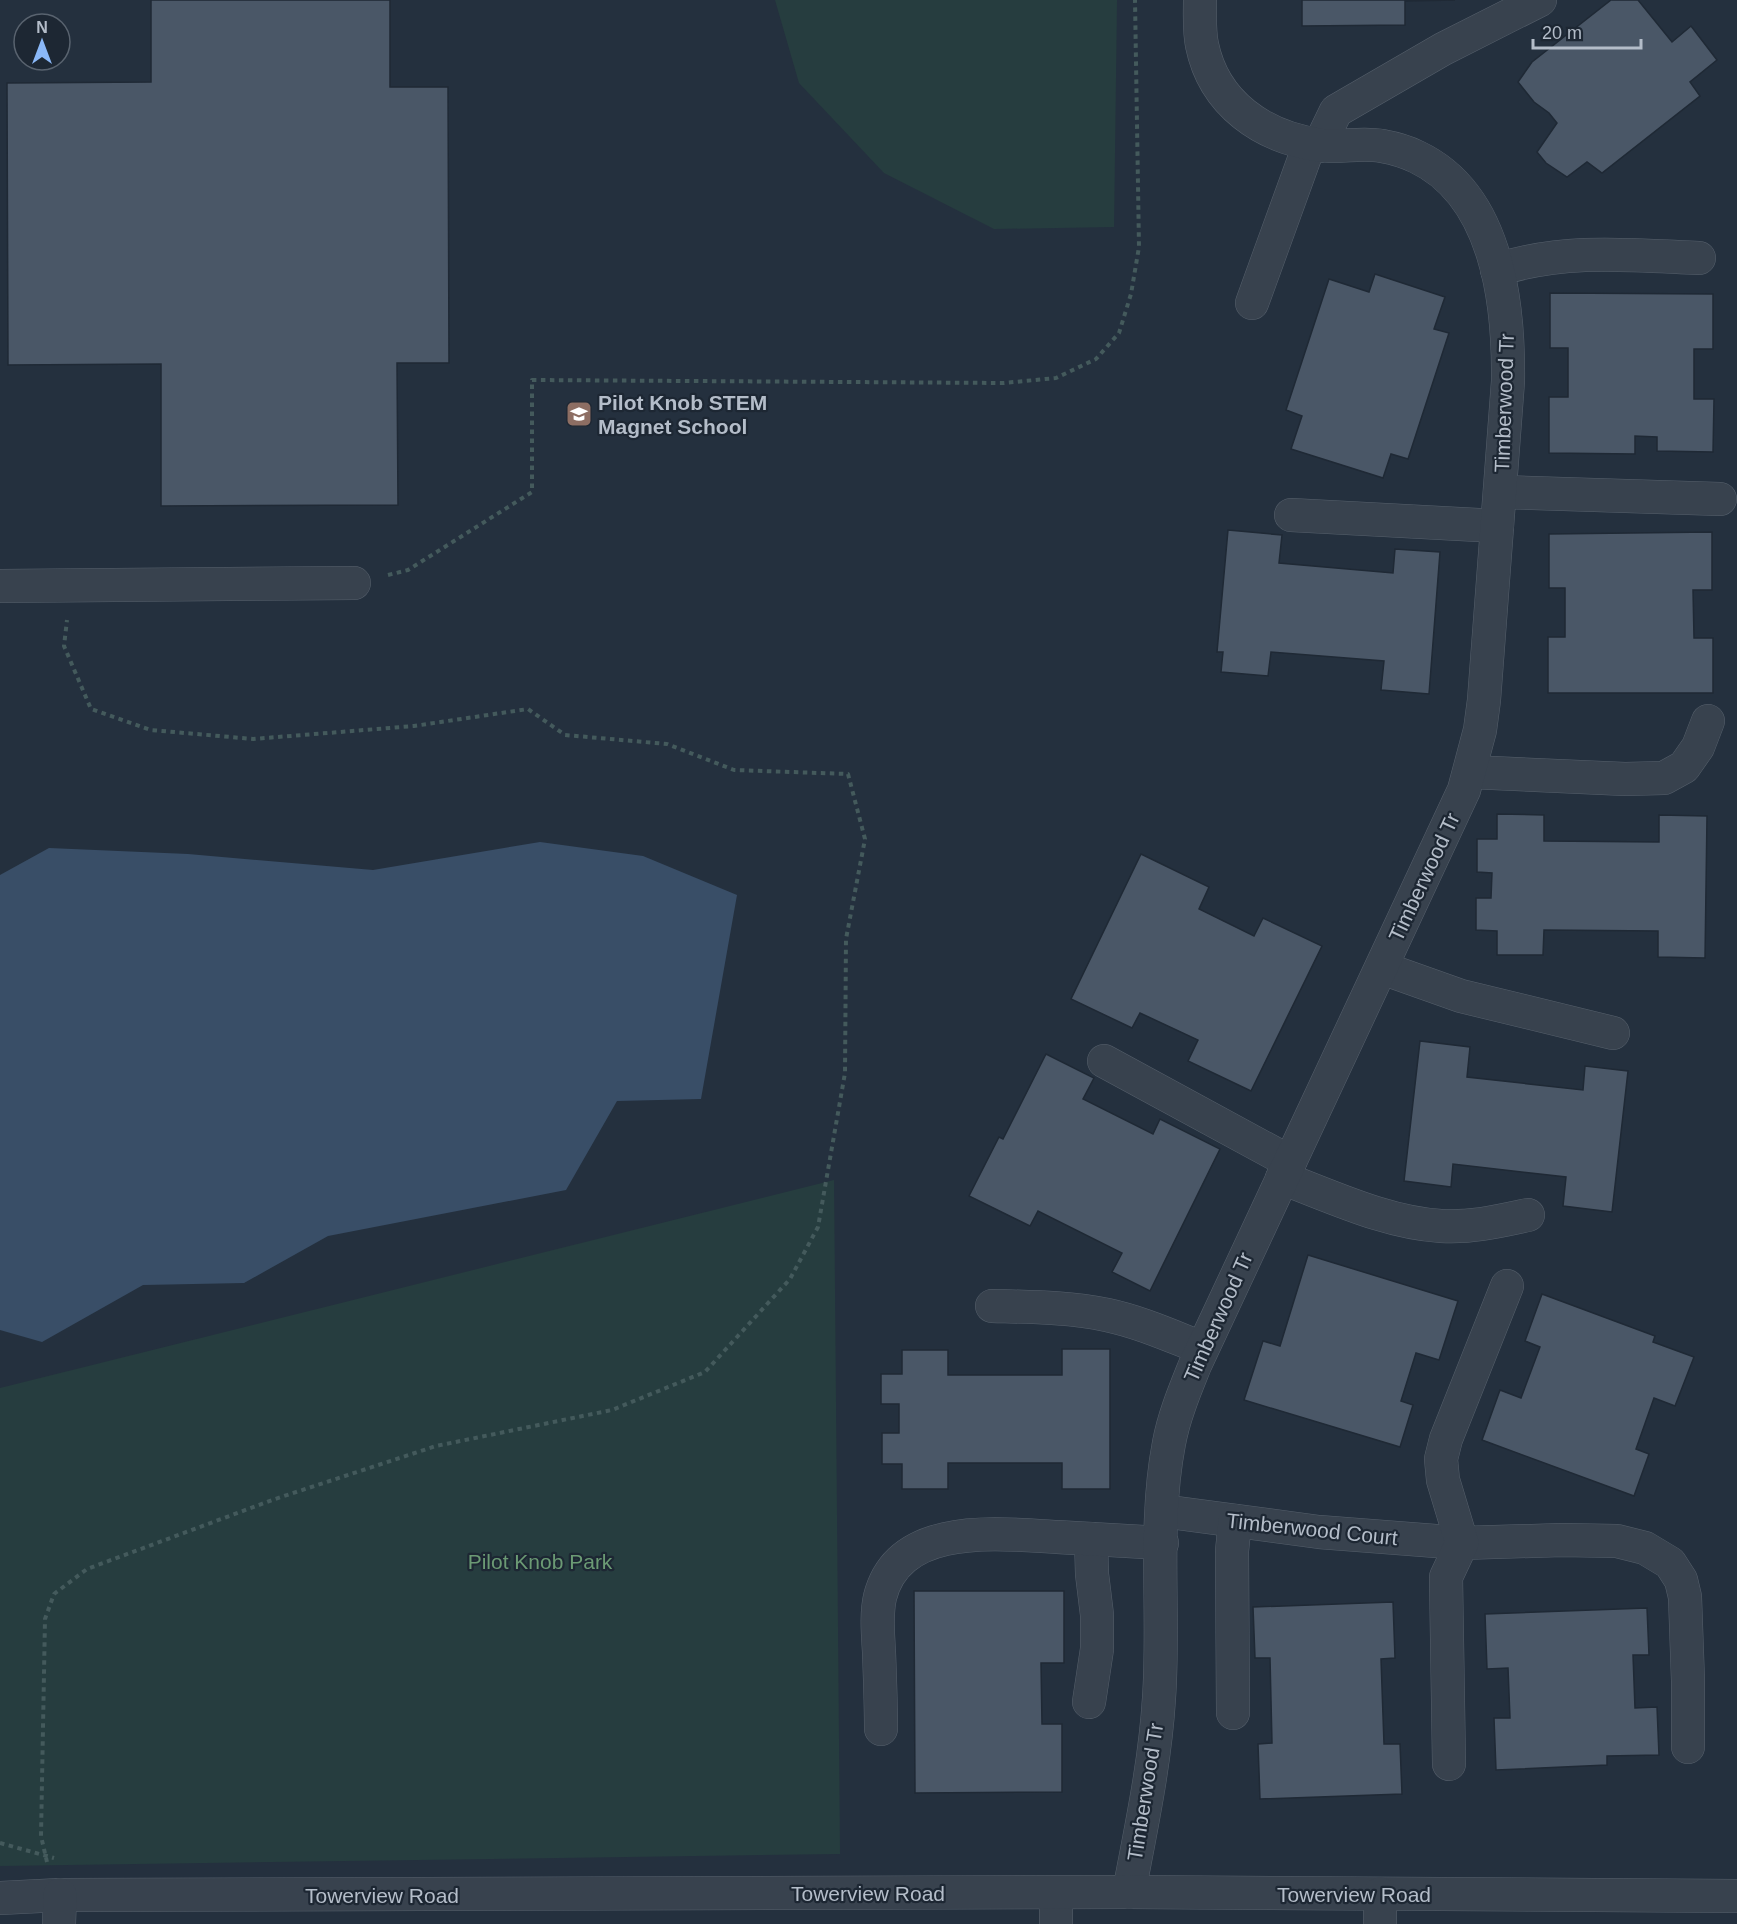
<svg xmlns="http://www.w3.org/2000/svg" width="1737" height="1924" viewBox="0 0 1737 1924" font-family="Arial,sans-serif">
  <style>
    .green { fill: #263d3f }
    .water { fill: #394e67 }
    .building { fill: #4a5767; stroke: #1f2935; stroke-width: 1.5 }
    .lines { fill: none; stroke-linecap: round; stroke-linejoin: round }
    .minor-casing { stroke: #56606c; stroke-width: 34 }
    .path { stroke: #445a5c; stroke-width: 4; stroke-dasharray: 4.5 4.5; stroke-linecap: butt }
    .minor { stroke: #38424e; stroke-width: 33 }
    .labels { text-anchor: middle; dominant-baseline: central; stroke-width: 4.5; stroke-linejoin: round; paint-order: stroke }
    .poi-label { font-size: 21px; font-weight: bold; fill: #b4bdc9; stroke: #1d2733; text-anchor: start }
    .street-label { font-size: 21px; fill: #b4bdc9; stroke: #1d2733 }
    .park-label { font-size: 21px; fill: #6b9a74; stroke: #1d2733 }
  </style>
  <rect width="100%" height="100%" fill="#24303e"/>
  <g class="green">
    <path d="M775 0H1117L1114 227 994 229 884 173 799 83Z"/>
    <path d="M834 1180 840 1854 0 1866V1388Z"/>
  </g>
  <path class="water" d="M540 842 643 856 737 895 701 1099 617 1101 566 1190 328 1236 244 1283 143 1285 42 1342 0 1330V875L49 848 188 854 373 870Z"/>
  <g class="building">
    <path d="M151 0H390V87H448L449 363H397L398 505 161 506V364L8 365 7 83 151 82Z"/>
    <path d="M1302 0H1455L1405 1V25L1302 26Z"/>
    <path d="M1611 0H1638L1672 42 1691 26 1717 60 1690 82 1700 96 1602 173 1587 162 1567 177 1546 163 1537 152 1557 123 1549 113 1534 102 1518 82 1532 62Z"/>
    <path d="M1375 274 1445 297 1434 329 1449 333 1408 459 1391 454 1383 478 1291 449 1302 416 1286 410 1329 279 1369 292Z"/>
    <path d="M1550 293 1713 294V349H1694V399H1714L1713 452 1657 451V437L1635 436V454L1549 453V397H1568V348H1550Z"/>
    <path d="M1228 530 1282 535 1279 563 1393 573 1395 549 1440 552 1429 694 1381 690 1384 661 1271 652 1268 676 1221 672 1223 652H1217Z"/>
    <path d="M1712 532V590H1693L1694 638H1713V693H1548V637H1565V588H1549V534Z"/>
    <path d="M1497 814 1544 815V841L1659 842V815L1707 816 1705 958 1658 957V931L1544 930 1543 955H1497V931L1476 930V898H1491L1492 873 1477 872V839H1497Z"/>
    <path d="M1141 854 1209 887 1199 909 1254 936 1263 918 1322 946 1251 1091 1188 1061 1198 1040 1140 1013 1132 1028 1071 999Z"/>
    <path d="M1420 1041 1470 1047 1467 1077 1583 1090 1585 1066 1628 1071 1612 1212 1563 1206 1566 1177 1453 1164 1451 1187 1404 1181Z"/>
    <path d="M1046 1054 1094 1078 1083 1099 1153 1134 1160 1119 1220 1149 1150 1291 1112 1272 1122 1253 1038 1211 1030 1226 969 1196 999 1137 1003 1139Z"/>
    <path d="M1308 1255 1458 1301 1439 1360 1416 1353 1401 1401 1413 1405 1400 1447 1244 1400 1263 1341 1280 1346Z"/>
    <path d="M1542 1294 1655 1336 1653 1342 1694 1357 1675 1406 1654 1398 1636 1449 1649 1454 1634 1496 1482 1440 1500 1390 1521 1398 1540 1347 1525 1341Z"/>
    <path d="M1062 1349H1110V1489H1062V1463H948V1489H902V1464H882V1433H899V1404H881V1374H902V1350H948V1375H1062Z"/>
    <path d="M914 1591H1064V1663H1041L1042 1724H1062V1792L915 1793Z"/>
    <path d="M1393 1602 1395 1658 1381 1659 1384 1744H1400L1402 1794 1260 1799 1258 1744 1272 1743 1270 1658H1255L1253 1607Z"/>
    <path d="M1647 1608 1649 1655H1633L1635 1708 1657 1707 1659 1755 1607 1756V1765L1496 1770 1494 1718H1510L1508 1668 1487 1669 1485 1614Z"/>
  </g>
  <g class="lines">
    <g class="minor-casing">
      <g id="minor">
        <path d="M1319 146 1336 111 1443 49 1540 0"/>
        <path d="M1497 270C1564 248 1630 255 1699 258"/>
        <path d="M1252 303 1310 143"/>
        <path d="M1500 492 1720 499"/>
        <path d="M1291 515 1497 526"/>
        <path d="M0 586 354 583"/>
        <path d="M1470 772 1625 779 1664 778 1684 767 1698 747 1708 721"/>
        <path d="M1382 968 1461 996 1613 1033"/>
        <path d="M1104 1061 1290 1162"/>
        <path d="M1282 1178C1333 1197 1387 1223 1441 1226 1471 1228 1500 1221 1528 1215"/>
        <path d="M992 1306C1030 1307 1069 1307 1107 1315 1140 1322 1171 1336 1202 1348"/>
        <path d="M1162 1511 1319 1532 1462 1543 1562 1540 1617 1541 1645 1548 1670 1563 1681 1580 1685 1597 1688 1681V1747"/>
        <path d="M1089 1702 1097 1649V1615L1092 1574 1091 1539"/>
        <path d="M1233 1713 1232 1551 1235 1521"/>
        <path d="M881 1729C881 1703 880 1678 879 1652 878 1635 876 1614 880 1597 899 1521 999 1534 1057 1537 1092 1539 1127 1541 1162 1543"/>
        <path d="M1449 1764 1446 1577 1462 1543 1443 1480 1441 1459 1446 1439 1507 1286"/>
        <path d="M1129 1892C1141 1828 1155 1764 1159 1698 1165 1613 1153 1526 1169 1443 1174 1416 1185 1390 1195 1365L1464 790 1480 730 1484 700 1508 381C1509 303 1497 195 1417 157 1407 152 1393 148 1382 146 1362 142 1339 148 1319 145 1263 137 1214 104 1202 45 1199 31 1200 15 1200 0"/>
        <path d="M1056 1893V1924"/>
        <path d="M0 1898 60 1895 1129 1892 1737 1896"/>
        <path d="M59 1924 60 1895"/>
        <path d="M1380 1924V1894"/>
      </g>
    </g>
    <g class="path">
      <path d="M388 575 408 570 532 492V380L1004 383 1056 378 1096 359 1119 333 1131 294 1139 247 1135 0"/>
      <path d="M0 1843 54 1858"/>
      <path d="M47 1862 41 1836 45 1619 54 1594 87 1569 275 1499 436 1446 612 1410 705 1372 790 1279 818 1227 845 1073 846 939 865 839 848 774 734 770 667 744 565 735 528 709 414 726 253 739 151 730 91 709 64 646 67 620"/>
    </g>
    <use href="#minor" class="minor"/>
  </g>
  <defs>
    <g id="school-square" transform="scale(1.35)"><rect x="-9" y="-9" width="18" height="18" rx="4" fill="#8d6e63" stroke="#1d2733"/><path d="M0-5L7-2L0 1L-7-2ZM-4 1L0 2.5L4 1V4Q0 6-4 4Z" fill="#fff"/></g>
  </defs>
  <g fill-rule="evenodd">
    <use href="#school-square" x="579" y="414"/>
  </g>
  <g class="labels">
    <g class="poi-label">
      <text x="598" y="402">Pilot Knob STEM<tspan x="598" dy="24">Magnet School</tspan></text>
    </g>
    <g class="street-label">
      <text transform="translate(1504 403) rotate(-88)">Timberwood Tr</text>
      <text transform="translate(1424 877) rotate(-65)">Timberwood Tr</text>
      <text transform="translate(1218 1317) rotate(-66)">Timberwood Tr</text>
      <text transform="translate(1312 1529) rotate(6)">Timberwood Court</text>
      <text transform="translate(1145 1792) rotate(-81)">Timberwood Tr</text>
      <text x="868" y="1893">Towerview Road</text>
      <text x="1354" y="1894">Towerview Road</text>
      <text x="382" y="1895">Towerview Road</text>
    </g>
    <g class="park-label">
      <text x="540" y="1561">Pilot Knob Park</text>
    </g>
  </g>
  <g transform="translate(42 42)"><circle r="28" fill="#1d2733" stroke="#59636f" stroke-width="1.5"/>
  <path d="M0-4.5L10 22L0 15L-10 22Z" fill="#8ab8f8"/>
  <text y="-9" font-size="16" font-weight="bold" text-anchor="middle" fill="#b4bdc9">N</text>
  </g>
  <path d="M1533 39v9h108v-9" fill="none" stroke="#b4bdc9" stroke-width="3"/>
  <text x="1542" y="39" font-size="18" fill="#b4bdc9" stroke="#1d2733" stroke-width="4.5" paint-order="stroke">20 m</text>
</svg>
